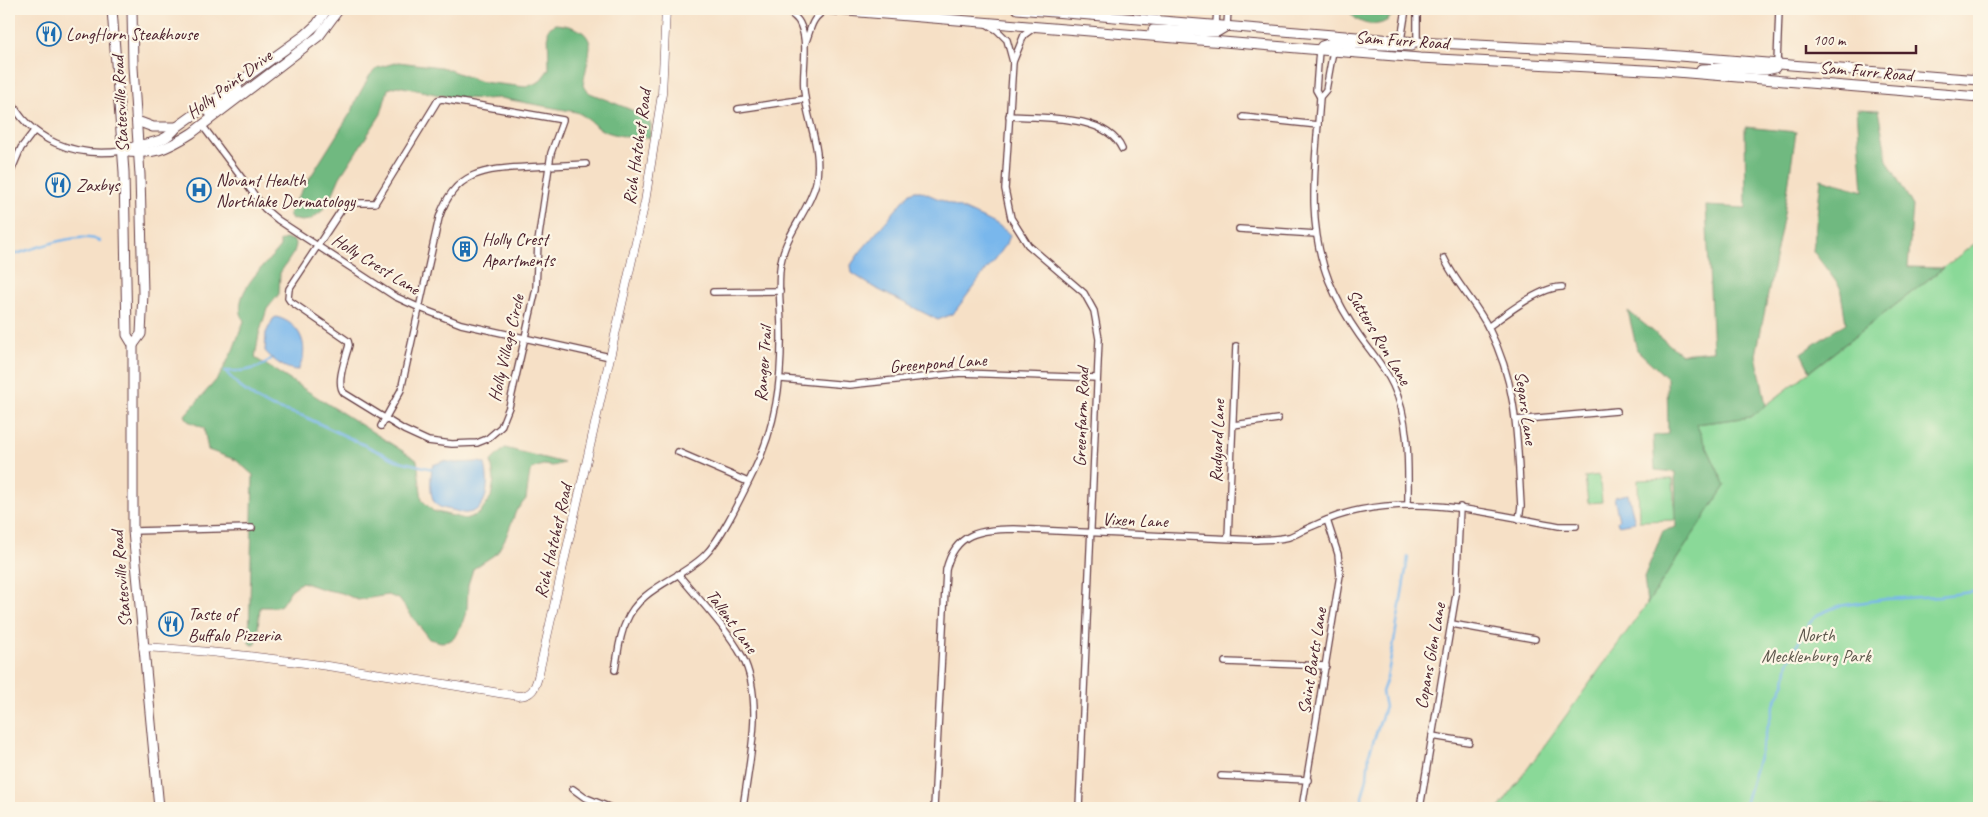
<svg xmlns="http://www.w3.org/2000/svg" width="1988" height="817" viewBox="0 0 1988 817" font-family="Caveat,sans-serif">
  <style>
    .green { fill: #8ad998; stroke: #6a7c62 }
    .forest { fill: #6fb980; stroke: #5c6c56 }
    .water { fill: #79b7ec; stroke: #626b8c }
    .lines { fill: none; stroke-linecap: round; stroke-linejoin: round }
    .stream { stroke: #79b7ec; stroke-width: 2.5 }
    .minor-casing { stroke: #643c42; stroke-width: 8 }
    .tertiary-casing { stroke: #643c42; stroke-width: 9 }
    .secondary-casing { stroke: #643c42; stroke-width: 11 }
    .primary-casing { stroke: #643c42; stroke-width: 11 }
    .minor { stroke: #fff; stroke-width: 5.5 }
    .tertiary { stroke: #fff; stroke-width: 8 }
    .secondary { stroke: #fff; stroke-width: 9 }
    .primary { stroke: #fff; stroke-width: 9 }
    .labels { text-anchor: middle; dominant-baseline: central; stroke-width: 4.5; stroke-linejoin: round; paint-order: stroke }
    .poi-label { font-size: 18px; fill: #4a1f2b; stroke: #fcf5e5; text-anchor: start }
    .street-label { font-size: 18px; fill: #4a1f2b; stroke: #fcf5e5 }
    .park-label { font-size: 18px; fill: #5d574c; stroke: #fcf5e5 }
  </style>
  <rect width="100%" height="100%" fill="#fcf5e5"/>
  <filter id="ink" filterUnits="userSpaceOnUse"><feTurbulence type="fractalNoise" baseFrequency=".02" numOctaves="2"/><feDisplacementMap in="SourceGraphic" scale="10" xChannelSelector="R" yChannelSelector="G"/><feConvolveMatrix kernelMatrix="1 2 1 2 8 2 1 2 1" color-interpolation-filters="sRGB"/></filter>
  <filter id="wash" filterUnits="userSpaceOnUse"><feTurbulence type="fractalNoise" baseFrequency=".0096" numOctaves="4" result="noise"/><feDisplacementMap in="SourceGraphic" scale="20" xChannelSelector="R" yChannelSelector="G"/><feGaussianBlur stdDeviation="1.12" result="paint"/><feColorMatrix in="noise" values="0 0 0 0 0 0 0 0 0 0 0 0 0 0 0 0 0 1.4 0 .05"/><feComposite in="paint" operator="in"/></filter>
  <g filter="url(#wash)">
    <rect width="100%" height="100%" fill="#f6e0c6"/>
    <g class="green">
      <path d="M1978 241 1979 808H1499L1647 604 1725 486 1696 424 1751 417Z"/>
      <path d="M1599 475 1602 502 1588 503 1585 477Z"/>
      <path d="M1673 479 1675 520 1639 521 1638 480Z"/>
    </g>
    <g class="forest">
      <path d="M1349 9H1394C1391 31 1354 28 1349 9Z"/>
      <path d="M555 24C567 25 587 28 590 44 591 51 584 76 583 86L590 93 646 116 651 125 650 137C640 140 612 135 602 130 592 125 587 116 576 112L500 98 483 99 449 97 398 86 388 89 381 114 340 177 331 198 322 211 310 220 301 221 292 219 289 214 291 208 353 109 356 100 370 75 377 68 398 62 441 67 482 82 526 87 539 82 549 69 548 29Z"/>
      <path d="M1857 109 1878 110 1887 160 1913 206 1908 267 1943 268 1810 371 1801 353 1846 323 1840 287 1813 251 1821 179 1863 191Z"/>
      <path d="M1745 127 1796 132 1784 214 1756 355 1766 405 1751 417 1696 424 1725 486 1647 604 1644 577 1663 531 1676 527 1675 472 1655 470 1653 436 1668 434 1667 378 1637 350 1628 311 1681 354 1713 351 1706 206 1746 208Z"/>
      <path d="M285 239 293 240 296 245 294 252 280 273 279 294 267 309 259 334 255 358 417 460 422 500 433 511 465 519 479 514 491 497 494 480 491 461 505 448 564 463 553 466 543 465 534 468 530 472 526 499 516 511 506 537 497 553 473 569 468 585 467 609 462 624 454 638 449 641 441 642 429 639 399 599 388 595 358 600 342 593 322 589 302 582 291 590 281 605 276 607H260L257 640 256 644 252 645 249 643 253 475 236 460 208 450 204 428 188 421 185 415 219 377 233 350 244 321C230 296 260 270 275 253L280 247V241Z"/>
    </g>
    <g class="water">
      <path d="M915 191H921C937 199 1003 224 1010 235L1008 241 956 310 952 314 938 320 873 287 852 273 851 265 860 252 910 193Z"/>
      <path d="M276 317C301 323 311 348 298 370 285 370 273 360 265 351L266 333 273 319Z"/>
      <path d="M444 461 455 463 479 462 485 464C489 480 490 511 467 513 463 514 457 511 452 510 447 509 438 508 435 503 429 495 430 475 433 465Z"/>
      <path d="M1628 494 1635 522 1618 525 1617 521 1619 520 1614 497Z"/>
    </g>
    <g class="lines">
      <g class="stream">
        <path d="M9 256C32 250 78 230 100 241"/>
        <path d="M225 371 240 387 255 398 272 407 303 416 396 460 432 469"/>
        <path d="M227 371C244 372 259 370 271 359"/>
        <path d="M1363 808 1362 797 1367 778 1369 754 1385 707 1382 692 1387 678 1395 636 1408 557"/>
        <path d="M1744 808 1775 702 1785 682 1788 662 1808 625 1817 615 1838 606 1886 599 1940 596 1979 591"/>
      </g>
    </g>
  </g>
  <g filter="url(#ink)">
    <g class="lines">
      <g class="minor-casing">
        <g id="minor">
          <path d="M1417 9V42"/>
          <path d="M985 23 997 30 1007 40 1013 62 1005 189 1011 218 1028 245 1084 293 1094 311 1099 339 1079 808"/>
          <path d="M1216 25 1217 9"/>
          <path d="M1227 26 1228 9"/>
          <path d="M1401 40 1406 9"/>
          <path d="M805 44C812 27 810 19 827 9"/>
          <path d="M1319 50 1316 90 1320 97C1316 160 1305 222 1329 281 1337 300 1347 318 1359 335 1370 351 1384 366 1393 385 1410 420 1408 465 1408 504"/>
          <path d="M1013 62 1024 35 1035 27"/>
          <path d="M1777 64 1779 9"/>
          <path d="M9 97C29 141 76 158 122 151"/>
          <path d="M1320 97 1326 90 1333 51"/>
          <path d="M442 99 563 120 551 153 538 242 536 289 509 407 501 427 487 439 477 443 452 444 428 441 404 430 344 393C335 384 346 357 349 345L348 341 290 301 288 298 289 289 342 209 354 203H375L435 105 438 100Z"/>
          <path d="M738 109 805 99"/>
          <path d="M1009 116C1041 118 1107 114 1122 149"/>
          <path d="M1243 117 1318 125"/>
          <path d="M202 125 265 209 278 220 394 296 420 308 461 324 610 357"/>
          <path d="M9 176 21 148 34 131"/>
          <path d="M1239 229 1316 234"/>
          <path d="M1444 258C1456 284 1477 304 1489 329 1519 387 1517 443 1521 506L1519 519"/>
          <path d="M713 292 780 291"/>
          <path d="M1488 327C1506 314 1540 287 1562 287"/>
          <path d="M781 379 849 385 961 373 1097 378"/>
          <path d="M1516 420 1617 411"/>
          <path d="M1233 425 1278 419"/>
          <path d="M381 426 401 390 439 218C454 171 485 169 528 167 547 166 567 165 586 164"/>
          <path d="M678 452 748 482"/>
          <path d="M133 531 252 528"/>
          <path d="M1228 538 1236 346"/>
          <path d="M678 574C700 601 725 626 742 656 765 699 749 762 743 808"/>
          <path d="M1452 624 1535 639"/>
          <path d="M1225 662 1326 666"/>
          <path d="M615 670C618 654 619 636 626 622 639 588 681 579 705 555 722 538 742 495 753 473 776 426 782 382 781 330 781 308 777 284 781 262 786 233 809 211 816 183 823 149 807 122 804 90 802 69 809 46 801 26 798 17 790 13 782 9"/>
          <path d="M1432 736 1469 742"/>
          <path d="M1221 776 1308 780"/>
          <path d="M573 789 584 797 611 808"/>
          <path d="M934 808 946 570C955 532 980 530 1014 529L1255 540C1266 539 1277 540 1289 537 1297 534 1305 529 1313 526 1328 519 1344 513 1360 510 1427 496 1492 514 1559 526H1576"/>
          <path d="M1302 808 1340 575 1338 554 1327 520"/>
          <path d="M1420 808 1456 594 1460 507"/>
        </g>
      </g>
      <g class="tertiary-casing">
        <path id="tertiary" d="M143 647C269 654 394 676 518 696 532 696 535 688 538 677L645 202 662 94 666 9"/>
      </g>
      <g class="secondary-casing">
        <g id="secondary">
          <path d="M209 112 238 89"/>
          <path d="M131 148C150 141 163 145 177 127L305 35 317 24 327 9"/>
          <path d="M122 151C152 156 167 149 192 133L319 36 339 9"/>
        </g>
      </g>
      <g class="primary-casing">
        <g id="primary">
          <path d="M112 9 124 172 127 335 133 345V531L159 808"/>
          <path d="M132 9 133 67 140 175 143 293 141 334 133 345"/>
          <path d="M823 9 1333 51 1420 58 1664 71 1979 97"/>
          <path d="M1017 9 1417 42 1654 54 1979 80"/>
          <path d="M1153 30 1217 32 1227 26"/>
          <path d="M1319 50 1322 46 1331 43 1411 46"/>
          <path d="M1701 69 1725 68 1766 70 1775 68 1777 64"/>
          <path d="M137 121 153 127H177"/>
        </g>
      </g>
      <use href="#minor" class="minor"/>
      <use href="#tertiary" class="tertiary"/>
      <use href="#secondary" class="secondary"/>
      <use href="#primary" class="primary"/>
    </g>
  </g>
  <defs>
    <g id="restaurant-ring" transform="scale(1.25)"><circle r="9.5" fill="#fcf5e5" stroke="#1f6fb2" stroke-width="1.5"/><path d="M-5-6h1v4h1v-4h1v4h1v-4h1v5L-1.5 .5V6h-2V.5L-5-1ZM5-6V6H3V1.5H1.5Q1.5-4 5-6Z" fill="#1f6fb2"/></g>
    <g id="hospital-ring" transform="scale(1.25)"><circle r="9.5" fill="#fcf5e5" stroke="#1f6fb2" stroke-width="1.5"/><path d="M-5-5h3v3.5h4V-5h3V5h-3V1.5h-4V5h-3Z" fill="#1f6fb2"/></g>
    <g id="building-ring" transform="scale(1.25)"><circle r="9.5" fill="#fcf5e5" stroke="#1f6fb2" stroke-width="1.5"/><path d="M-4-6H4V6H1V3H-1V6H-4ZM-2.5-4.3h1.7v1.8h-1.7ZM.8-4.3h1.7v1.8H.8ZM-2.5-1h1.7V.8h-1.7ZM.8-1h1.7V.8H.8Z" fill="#1f6fb2"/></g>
  </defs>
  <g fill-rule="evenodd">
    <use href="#restaurant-ring" x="49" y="34"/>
    <use href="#restaurant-ring" x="58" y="185"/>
    <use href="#hospital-ring" x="199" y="190"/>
    <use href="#building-ring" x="465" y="249"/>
    <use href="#restaurant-ring" x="171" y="624"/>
  </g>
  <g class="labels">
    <g class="poi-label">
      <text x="66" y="34">LongHorn Steakhouse</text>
      <text x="216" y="180">Novant Health<tspan x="216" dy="21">Northlake Dermatology</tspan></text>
      <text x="76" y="185">Zaxbys</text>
      <text x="482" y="239">Holly Crest<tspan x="482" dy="21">Apartments</tspan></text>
      <text x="188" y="614">Taste of<tspan x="188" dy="21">Buffalo Pizzeria</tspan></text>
    </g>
    <g class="street-label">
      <text transform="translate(1402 40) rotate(4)">Sam Furr Road</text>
      <text transform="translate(1866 71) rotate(5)">Sam Furr Road</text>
      <text transform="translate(229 84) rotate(-37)">Holly Point Drive</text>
      <text transform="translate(120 104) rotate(-93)">Statesville Road</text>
      <text transform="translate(637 147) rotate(-82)">Rich Hatchet Road</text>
      <text transform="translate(376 264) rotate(32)">Holly Crest Lane</text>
      <text transform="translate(1379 337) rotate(59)">Sutters Run Lane</text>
      <text transform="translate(506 348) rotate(-77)">Holly Village Circle</text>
      <text transform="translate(938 363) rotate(-4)">Greenpond Lane</text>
      <text transform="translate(763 364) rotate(-86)">Ranger Trail</text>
      <text transform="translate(1526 408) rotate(82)">Segars Lane</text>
      <text transform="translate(1081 417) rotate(-88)">Greenfarm Road</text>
      <text transform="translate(1217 441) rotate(-88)">Rudyard Lane</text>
      <text transform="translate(1135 520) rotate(2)">Vixen Lane</text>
      <text transform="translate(553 541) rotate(-77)">Rich Hatchet Road</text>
      <text transform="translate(121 579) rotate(-95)">Statesville Road</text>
      <text transform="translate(732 621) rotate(54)">Tallent Lane</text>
      <text transform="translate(1430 656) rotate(-80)">Copans Glen Lane</text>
      <text transform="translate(1312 661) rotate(-81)">Saint Barts Lane</text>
    </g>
    <g class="park-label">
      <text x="1816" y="635">North<tspan x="1816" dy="21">Mecklenburg Park</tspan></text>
    </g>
  </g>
  <rect width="1988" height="817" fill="none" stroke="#fcf5e5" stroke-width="30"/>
  <path d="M1806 45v8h110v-8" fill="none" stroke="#4a1f2b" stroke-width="2.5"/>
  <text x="1813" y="45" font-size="15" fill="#4a1f2b" stroke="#fcf5e5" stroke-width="4" paint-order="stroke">100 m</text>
</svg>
